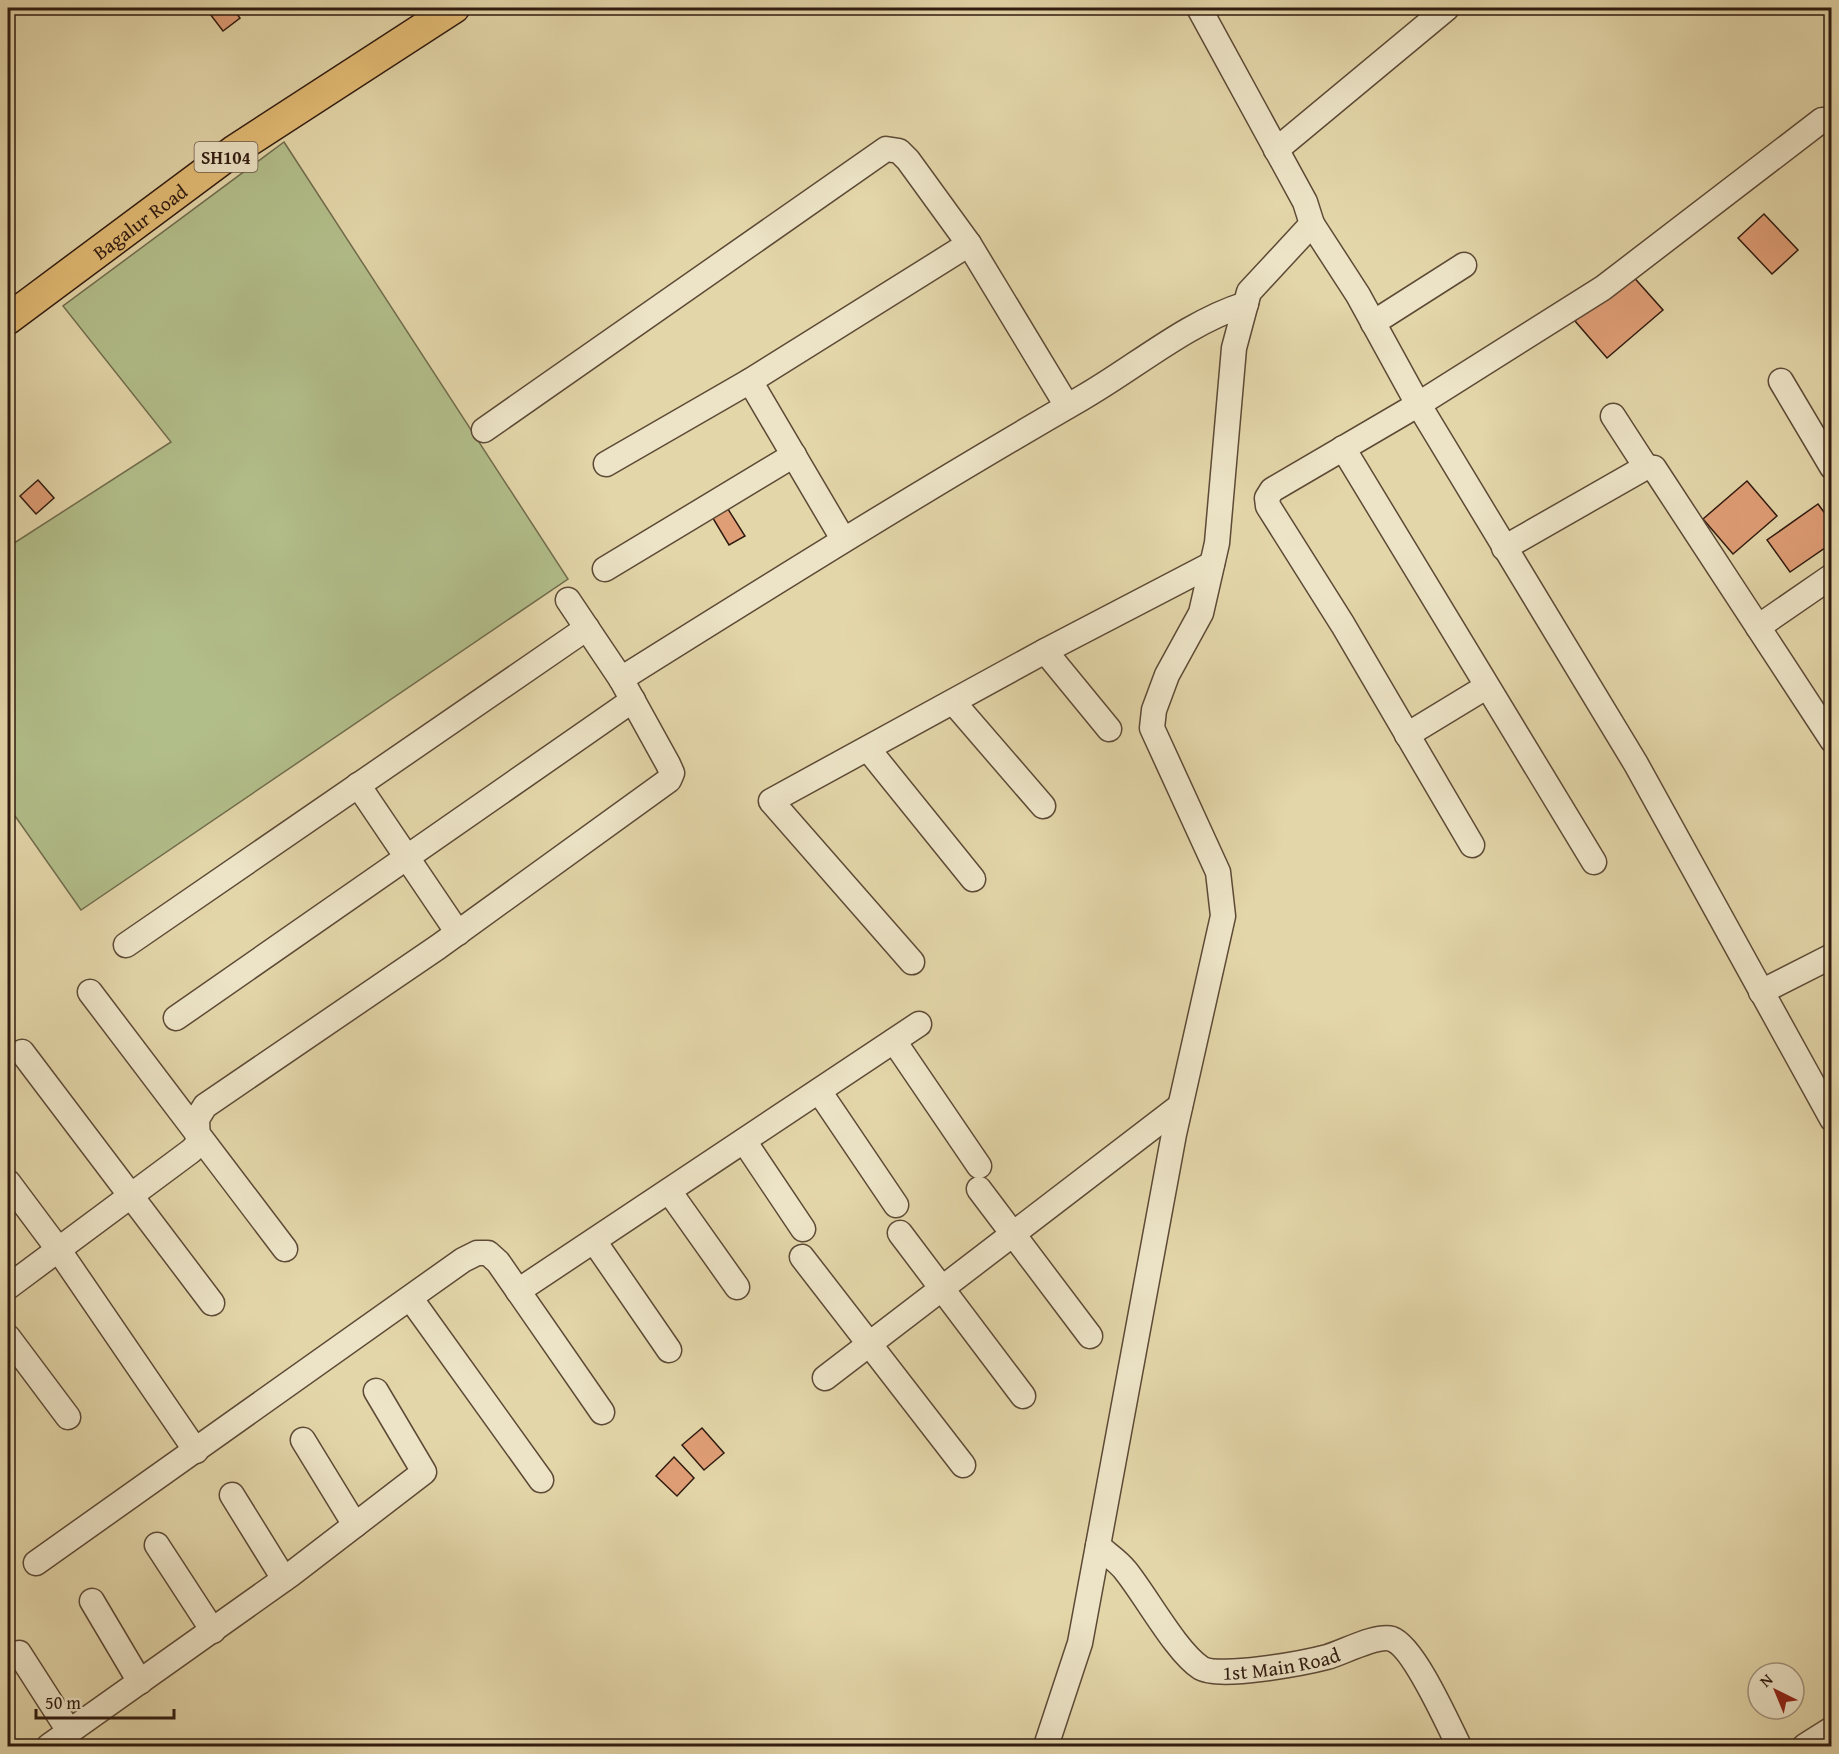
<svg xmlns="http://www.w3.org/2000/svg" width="1839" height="1754" viewBox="0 0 1839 1754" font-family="'Gentium Book Plus',serif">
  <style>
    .green { fill: #b2be8a; stroke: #716c4d; stroke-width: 1.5 }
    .building { fill: #e09e76; stroke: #301b10; stroke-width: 1.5 }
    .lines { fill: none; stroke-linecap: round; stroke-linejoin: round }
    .minor-casing { stroke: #5d4a36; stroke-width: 27 }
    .major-casing { stroke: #301b10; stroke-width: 33 }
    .minor { stroke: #ede4c7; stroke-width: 24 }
    .major { stroke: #e2bb74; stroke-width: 30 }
    .labels { text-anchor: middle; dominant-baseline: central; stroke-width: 6; stroke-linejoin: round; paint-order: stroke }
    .shield { fill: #ede4c7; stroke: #695747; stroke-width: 1.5 }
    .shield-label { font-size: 18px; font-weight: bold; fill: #301b10 }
    .street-label { font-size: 20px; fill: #301b10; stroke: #ede4c7 }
  </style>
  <rect width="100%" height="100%" fill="#e3d6a9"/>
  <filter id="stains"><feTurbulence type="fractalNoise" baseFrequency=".00333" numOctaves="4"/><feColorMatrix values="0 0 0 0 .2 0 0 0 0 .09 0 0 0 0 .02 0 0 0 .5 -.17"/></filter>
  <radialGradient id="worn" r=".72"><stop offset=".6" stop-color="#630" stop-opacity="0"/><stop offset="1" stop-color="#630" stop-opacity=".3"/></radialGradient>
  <path class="green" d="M284 142 568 579 81 910 8 806V547L171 442 63 306Z"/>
  <g class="building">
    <path d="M211 8H232L240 18 223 31 207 10Z"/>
    <path d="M1764 214 1798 250 1772 274 1738 238Z"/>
    <path d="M1630 273 1663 310 1607 358 1575 321Z"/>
    <path d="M38 480 54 498 36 514 20 496Z"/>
    <path d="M1747 481 1777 516 1733 554 1703 519Z"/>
    <path d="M1818 504 1832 523V543L1790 572 1767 540Z"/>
    <path d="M726 506 745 536 729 545 711 515Z"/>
    <path d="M702 1428 724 1453 704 1470 682 1445Z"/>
    <path d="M674 1457 694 1478 677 1496 656 1476Z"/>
  </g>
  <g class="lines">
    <g class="minor-casing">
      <g id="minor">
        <path d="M1276 150 1447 8"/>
        <path d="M1312 224 1358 295 1414 397 1636 764 1832 1119"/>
        <path d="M1373 323 1464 265"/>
        <path d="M750 381 843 539"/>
        <path d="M1781 381 1832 467"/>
        <path d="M1613 416 1646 467"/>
        <path d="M484 430 886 149 899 151 908 160 969 244 1067 406"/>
        <path d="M1343 448 1594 862"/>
        <path d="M606 464 750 381 969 244"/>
        <path d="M1504 548 1646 467 1654 468 1832 740"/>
        <path d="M605 569 794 455"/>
        <path d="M1758 627 1832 576"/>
        <path d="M1045 651 1109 729"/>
        <path d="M621 679C774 583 926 488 1082 398 1136 367 1186 323 1246 304"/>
        <path d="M954 703 1043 806"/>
        <path d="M1407 735 1486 687"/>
        <path d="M868 749 973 879"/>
        <path d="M358 785 458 933"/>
        <path d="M1472 845 1343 625 1268 506 1267 498 1272 490 1419 404 1603 288 1822 120"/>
        <path d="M126 945 587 628"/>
        <path d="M912 962 771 801 1045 651 1212 564"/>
        <path d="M90 992 285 1249"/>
        <path d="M1761 992 1832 956"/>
        <path d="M176 1018 633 700"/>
        <path d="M894 1041 979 1166"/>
        <path d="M22 1052 212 1303"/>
        <path d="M819 1091 896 1205"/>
        <path d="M744 1141 803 1229"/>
        <path d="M8 1182 58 1249 196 1451"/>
        <path d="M979 1189 1090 1336"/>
        <path d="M669 1191 737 1287"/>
        <path d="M900 1233 1023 1396"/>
        <path d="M594 1241 669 1350"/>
        <path d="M802 1257 963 1465"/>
        <path d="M8 1287 191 1151 198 1144 197 1119 205 1106 438 947 669 780 672 773 668 764 621 679 568 600"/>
        <path d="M518 1291 919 1024"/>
        <path d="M411 1299 541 1480"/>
        <path d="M8 1337 68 1417"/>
        <path d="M825 1378 1180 1106"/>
        <path d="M303 1440 355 1525"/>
        <path d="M232 1495 284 1579"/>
        <path d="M157 1545 213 1631"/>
        <path id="s1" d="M1098 1546C1107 1554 1118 1561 1125 1570 1145 1594 1176 1652 1201 1668 1219 1679 1304 1663 1327 1657 1342 1653 1377 1634 1392 1639 1414 1647 1448 1724 1459 1746"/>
        <path d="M36 1563 463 1260 477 1253H488L498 1262 602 1412"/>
        <path d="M92 1601 140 1682"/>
        <path d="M19 1653 69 1731"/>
        <path d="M49 1746 290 1575 424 1472 376 1391"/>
        <path d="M1046 1746 1080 1643 1174 1134 1223 916 1218 872 1152 728 1154 710 1167 675 1201 613 1217 543 1234 348 1249 292 1312 224 1305 202 1199 8"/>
        <path d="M1805 1746 1832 1729"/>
      </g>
    </g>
    <g class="major-casing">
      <g id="major">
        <path id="s2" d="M8 319 235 150 454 8"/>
      </g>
    </g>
    <use href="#minor" class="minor"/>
    <use href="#major" class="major"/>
  </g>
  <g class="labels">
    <rect class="shield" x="194.5" y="142" width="63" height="30" rx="4.5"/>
    <g class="shield-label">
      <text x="226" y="157">SH104</text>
    </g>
    <g class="street-label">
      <text stroke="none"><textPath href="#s2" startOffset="164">Bagalur Road</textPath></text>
      <text stroke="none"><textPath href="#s1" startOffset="242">1st Main Road</textPath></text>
    </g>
  </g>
  <rect width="1839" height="1754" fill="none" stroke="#e3d6a9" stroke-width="30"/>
  <rect x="9" y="9" width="1821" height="1736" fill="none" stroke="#301b10" stroke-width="3"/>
  <rect x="15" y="15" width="1809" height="1724" fill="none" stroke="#301b10" stroke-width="1.5"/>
  <g transform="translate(1776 1691) rotate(317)"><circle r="28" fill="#ede4c7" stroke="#a1947e" stroke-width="1.5"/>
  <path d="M0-4.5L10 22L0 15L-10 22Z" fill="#8f2418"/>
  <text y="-9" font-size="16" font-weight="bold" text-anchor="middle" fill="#301b10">N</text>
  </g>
  <path d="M36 1709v9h138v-9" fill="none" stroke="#301b10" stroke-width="3"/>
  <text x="45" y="1709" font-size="18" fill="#301b10" stroke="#ede4c7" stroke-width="4.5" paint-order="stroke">50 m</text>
  <rect width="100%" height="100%" filter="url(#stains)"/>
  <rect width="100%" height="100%" fill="url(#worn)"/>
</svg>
